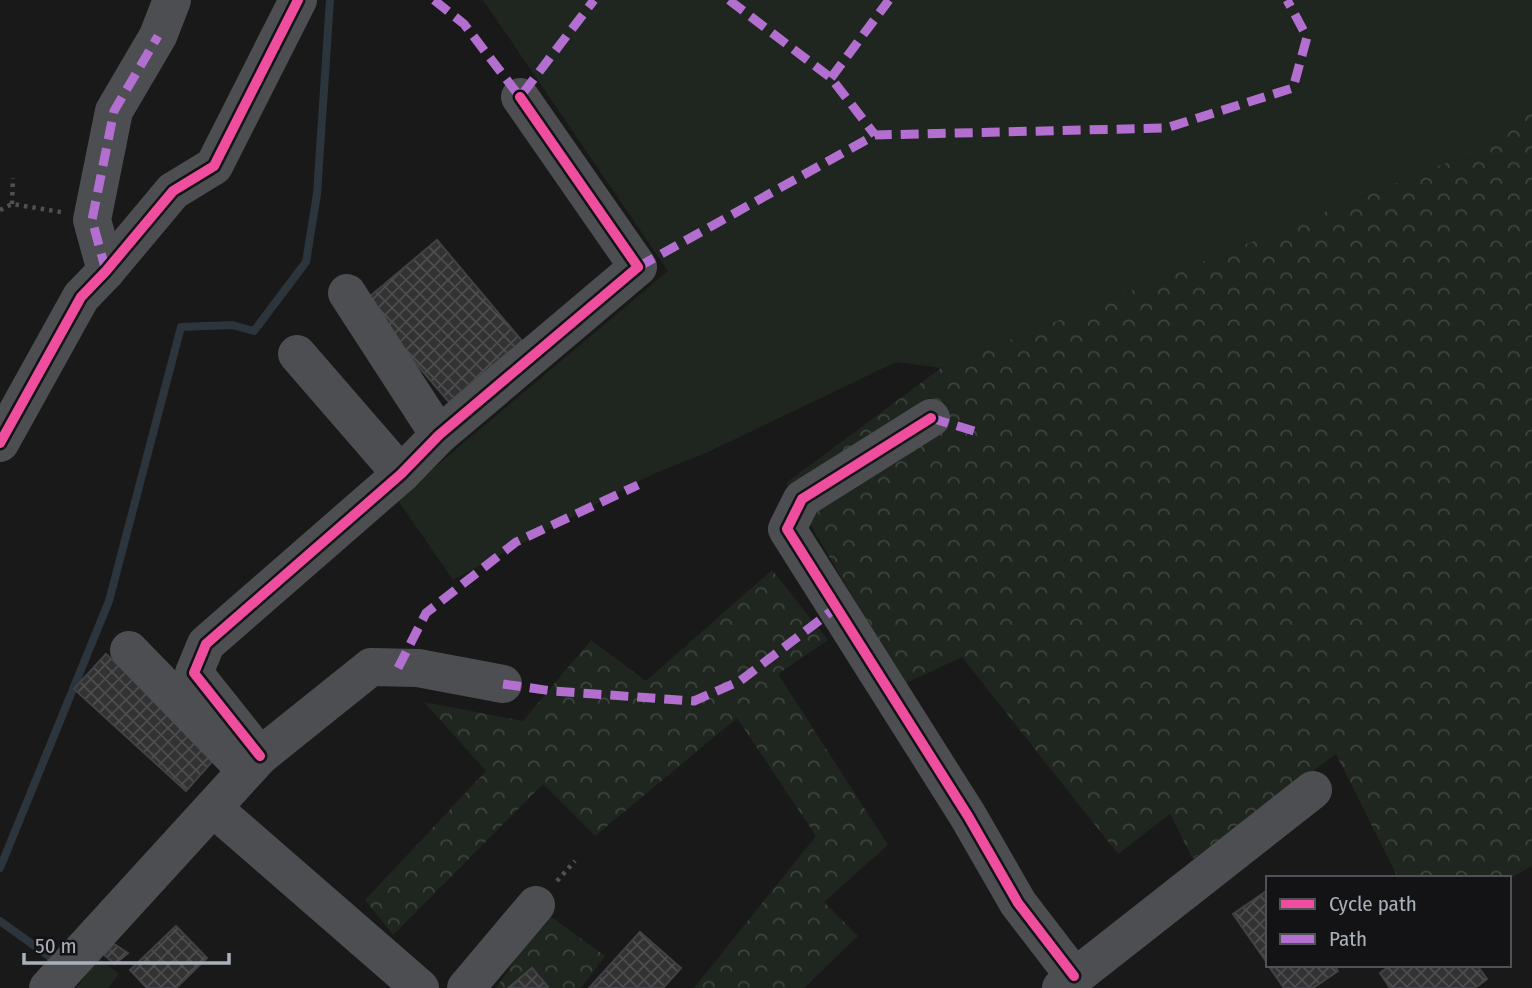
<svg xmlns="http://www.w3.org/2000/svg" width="1532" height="988" viewBox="0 0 1532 988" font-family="'Fira Sans Condensed',sans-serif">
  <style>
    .green { fill: #1f261f }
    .forest { fill: url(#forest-crowns) }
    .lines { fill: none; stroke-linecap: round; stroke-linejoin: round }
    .stream { stroke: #2c353b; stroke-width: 8 }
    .building { fill: url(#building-cross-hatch); stroke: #414245; stroke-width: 2 }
    .path { stroke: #4f5054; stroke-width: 4.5; stroke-dasharray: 3.5 5; stroke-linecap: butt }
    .minor { stroke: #4d4e52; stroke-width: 38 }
    .quiet { stroke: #b36fd0; stroke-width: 9; stroke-dasharray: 18 9; stroke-linecap: butt }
    .cycleway-casing { stroke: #131315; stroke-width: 15 }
    .cycleway { stroke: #ef4d9e; stroke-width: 10 }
  </style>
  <defs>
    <pattern id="forest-crowns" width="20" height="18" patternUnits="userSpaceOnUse" patternTransform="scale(1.75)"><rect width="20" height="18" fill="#1f261f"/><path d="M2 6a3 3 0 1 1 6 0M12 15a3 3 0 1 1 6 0" fill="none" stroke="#3d433d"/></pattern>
    <pattern id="building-cross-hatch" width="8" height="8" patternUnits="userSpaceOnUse" patternTransform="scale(1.75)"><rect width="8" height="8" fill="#323233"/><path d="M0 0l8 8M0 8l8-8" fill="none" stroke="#4d4d4e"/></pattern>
  </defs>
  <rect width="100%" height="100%" fill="#191919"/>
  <g class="green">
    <path d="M483 0H1532V102L1458 158 941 368 896 362 706 453 655 473 453 580 397 499 668 271Z"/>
    <path d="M99 958 119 974 108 988H76Z"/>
  </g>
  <g class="forest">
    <path d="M1532 102V866L1509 879 1398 878 1336 754 1193 859 1170 814 1118 854 962 657 904 684 786 483 941 368 1458 158Z"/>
    <path d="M772 570 828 640 778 674 888 845 824 902 858 936 804 988H694L816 836 737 718 595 836 543 784 393 935 365 900 486 771 424 702 523 721 591 640 646 681Z"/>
    <path d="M547 914 605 956 581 988H496Z"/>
  </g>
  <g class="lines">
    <g class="stream">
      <path d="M0 868 109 601 181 327 232 325 254 331 306 262 317 194 330 0"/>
      <path d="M0 921 57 962"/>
    </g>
  </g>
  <g class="building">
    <path d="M437 240 522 341 449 402 363 302Z"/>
    <path d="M106 654 218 755 186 791 74 689Z"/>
    <path d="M1268 890V964L1233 914Z"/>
    <path d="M176 926 207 958 176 988H147L130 970Z"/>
    <path d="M640 932 681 968 663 988H589Z"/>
    <path d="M114 944 128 953 115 964 104 955Z"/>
    <path d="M1268 965H1334L1338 971 1313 988H1284Z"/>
    <path d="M1391 965H1477L1487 979 1475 988H1390L1380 973Z"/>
    <path d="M532 968 548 987 546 988H508Z"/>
  </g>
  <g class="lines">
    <g class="path">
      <path d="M12 204 13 178"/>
      <path d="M0 210 12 204 61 212"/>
      <path d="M557 881 575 861"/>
    </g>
    <g class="minor">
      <path d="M106 271 92 220 114 111 158 36 172 0"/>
      <path d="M347 293 439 435"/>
      <path d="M297 354 401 474"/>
      <path d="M931 418 802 499 787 529 968 816 1018 903 1074 976"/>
      <path d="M0 443 81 297 106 271 173 191 214 166 298 0"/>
      <path d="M129 650 233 757"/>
      <path d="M260 756 194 673 206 644 401 474 439 435 638 267 520 97"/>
      <path d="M213 808 420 988"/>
      <path d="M48 988 260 756 371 667 418 668 503 684"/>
      <path d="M466 988 536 905"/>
      <path d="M1061 988 1313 790"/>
    </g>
    <g class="quiet">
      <path d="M434 0 464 24 520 97 594 0"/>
      <path d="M729 0 831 78 875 135"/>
      <path d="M831 78 889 0"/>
      <path d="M638 267 875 135 1166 128 1293 88 1307 37 1287 0"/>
      <path d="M106 271 92 220 114 111 158 36"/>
      <path d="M931 418 974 431"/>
      <path d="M398 668 426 613 516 542 638 485"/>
      <path d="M503 684 552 691 694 701 740 681 837 607"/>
    </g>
    <g class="cycleway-casing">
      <g id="cycleway">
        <path d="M931 418 802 499 787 529 968 816 1018 903 1074 976"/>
        <path d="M0 443 81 297 106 271 173 191 214 166 298 0"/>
        <path d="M260 756 194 673 206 644 401 474 439 435 638 267 520 97"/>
      </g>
    </g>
    <use href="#cycleway" class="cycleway"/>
  </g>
  <rect x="1266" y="876" width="245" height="91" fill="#131315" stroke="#4f5257" stroke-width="2"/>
  <rect x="1280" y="899" width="35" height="10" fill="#ef4d9e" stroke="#4f5257" stroke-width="2"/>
  <text x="1329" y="911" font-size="21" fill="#aab0ba">Cycle path</text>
  <rect x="1280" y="934" width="35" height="10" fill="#b36fd0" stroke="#4f5257" stroke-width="2"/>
  <text x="1329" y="946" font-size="21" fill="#aab0ba">Path</text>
  <path d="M24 953v10h205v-10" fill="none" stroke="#aab0ba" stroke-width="3.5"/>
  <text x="35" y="953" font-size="21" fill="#aab0ba" stroke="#131315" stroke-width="5" paint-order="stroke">50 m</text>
</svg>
